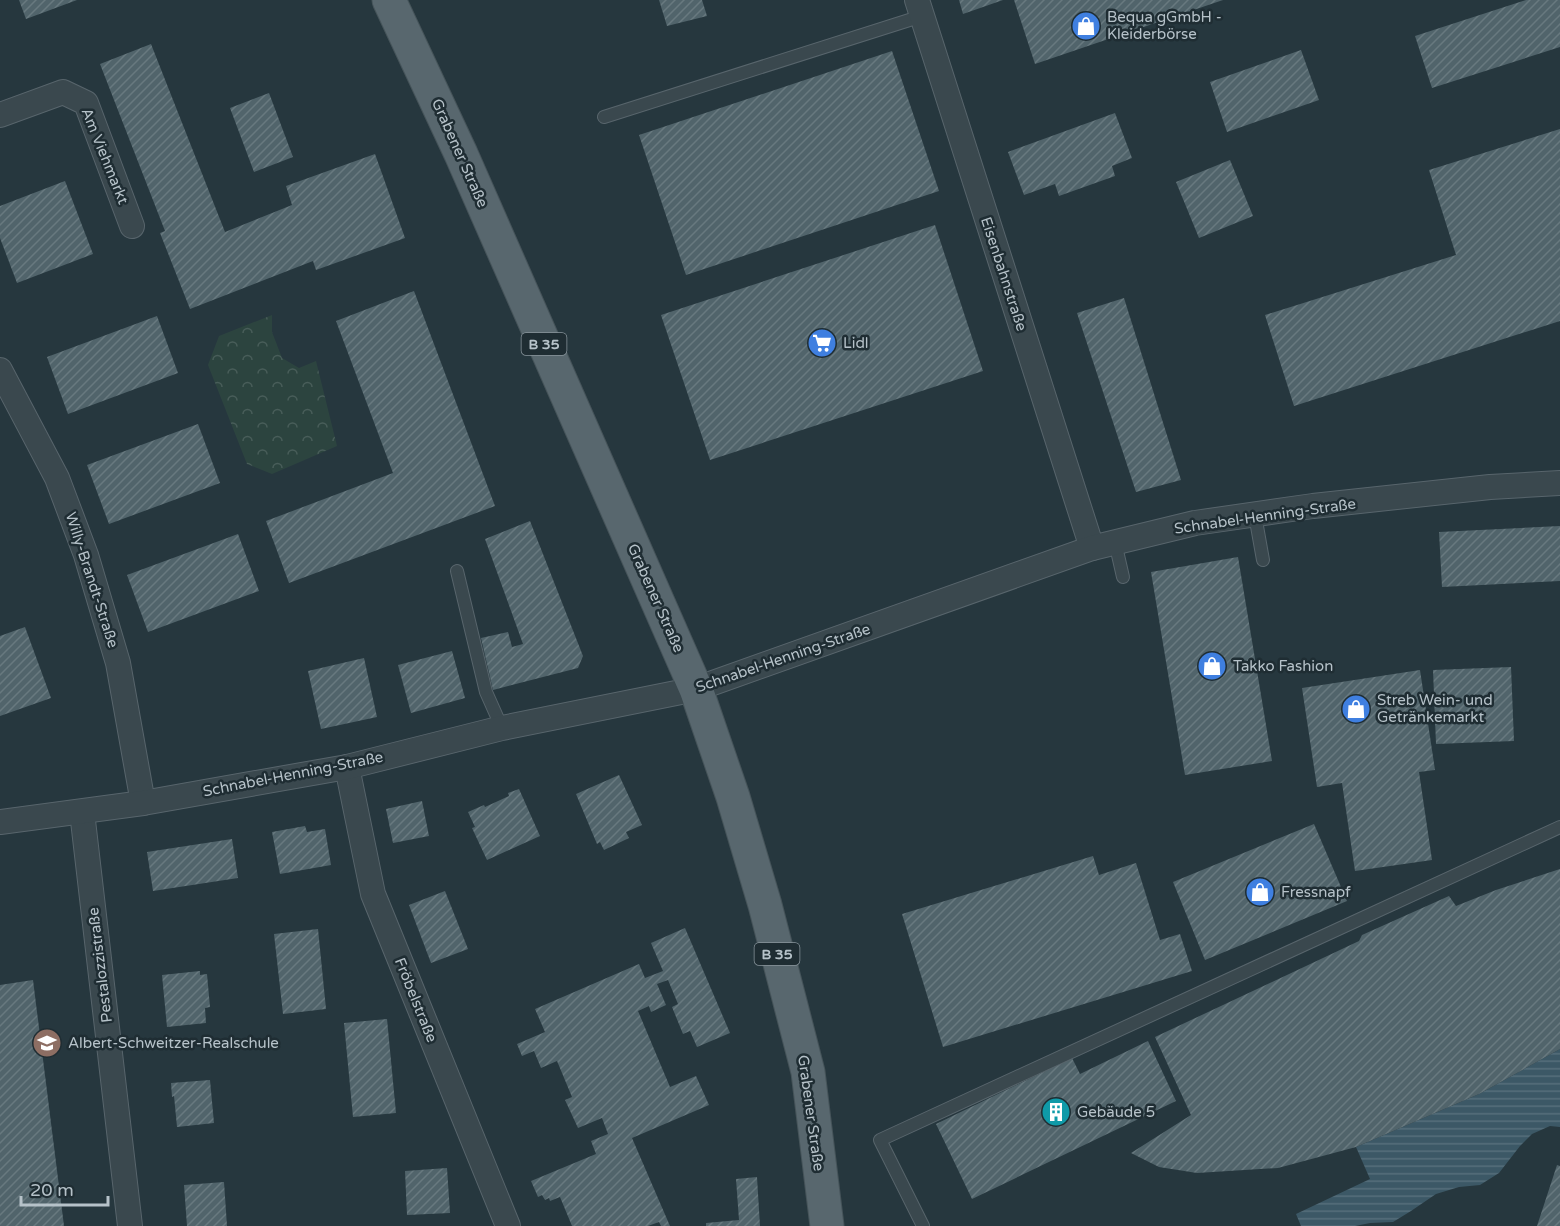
<svg xmlns="http://www.w3.org/2000/svg" width="1560" height="1226" viewBox="0 0 1560 1226" font-family="'Varela Round',sans-serif">
  <style>
    .park { fill: url(#park-crowns) }
    .water { fill: url(#water-rules) }
    .building { fill: url(#building-hatch) }
    .lines { fill: none; stroke-linecap: round; stroke-linejoin: round }
    .lane-casing { stroke: #58656c; stroke-width: 14 }
    .street-casing { stroke: #58656c; stroke-width: 26 }
    .primary-casing { stroke: #46545a; stroke-width: 35 }
    .lane { stroke: #3a484e; stroke-width: 12 }
    .street { stroke: #3a484e; stroke-width: 24 }
    .primary { stroke: #58676e; stroke-width: 33 }
    .labels { text-anchor: middle; dominant-baseline: central; stroke-width: 5; stroke-linejoin: round; paint-order: stroke }
    .shield { fill: #1f2d33; stroke: #89959c; stroke-width: 1.5 }
    .shield-label { font-size: 14px; font-weight: bold; fill: #b6c2c9 }
    .poi-label { font-size: 15px; fill: #b6c2c9; stroke: #1f2d33; text-anchor: start }
    .street-label { font-size: 15px; fill: #b6c2c9; stroke: #1f2d33 }
  </style>
  <defs>
    <pattern id="park-crowns" width="20" height="18" patternUnits="userSpaceOnUse" patternTransform="scale(1.5)"><rect width="20" height="18" fill="#2c443f"/><path d="M2 6a3 3 0 1 1 6 0M12 15a3 3 0 1 1 6 0" fill="none" stroke="#485d59"/></pattern>
    <pattern id="water-rules" width="6" height="5" patternUnits="userSpaceOnUse" patternTransform="scale(1.5)"><rect width="6" height="5" fill="#3c5866"/><path d="M0 2.5h6" fill="none" stroke="#566e7b"/></pattern>
    <pattern id="building-hatch" width="6" height="6" patternUnits="userSpaceOnUse" patternTransform="scale(1.5)"><rect width="6" height="6" fill="#51646b"/><path d="M-1 1l2-2M0 6l6-6M5 7l2-2" fill="none" stroke="#68797f"/></pattern>
  </defs>
  <rect width="100%" height="100%" fill="#26373e"/>
  <path class="park" d="M272 315V332L282 358 299 368 316 361 337 446 272 474 247 464 208 365 219 336Z"/>
  <path class="water" d="M1560 1049V1127L1550 1126 1532 1134 1520 1146 1499 1173 1480 1185 1459 1187 1436 1194 1411 1211 1393 1222 1370 1223 1355 1226H1301L1296 1214 1370 1179 1356 1147 1479 1094Z"/>
  <g class="building">
    <path d="M19 0H77L26 19Z"/>
    <path d="M659 0H702L707 16 667 26Z"/>
    <path d="M959 0H1003L963 14Z"/>
    <path d="M1014 0H1223L1035 64Z"/>
    <path d="M1526 0H1560V47L1432 88 1415 36Z"/>
    <path d="M151 44 225 232 292 205 286 186 375 154 405 238 316 270 313 261 190 309 160 233 165 231 100 64Z"/>
    <path d="M1301 50 1319 100 1227 132 1210 82Z"/>
    <path d="M892 51 939 191 686 275 639 135Z"/>
    <path d="M269 93 293 157 254 172 230 108Z"/>
    <path d="M1115 113 1132 158 1112 166 1115 176 1059 196 1055 184 1024 195 1008 152Z"/>
    <path d="M1560 129V321L1294 406 1265 315 1456 255 1429 170Z"/>
    <path d="M1230 160 1253 216 1199 238 1176 182Z"/>
    <path d="M65 181 93 254 17 283 0 238V206Z"/>
    <path d="M935 225 983 371 710 460 661 315Z"/>
    <path d="M414 291 495 506 289 583 266 521 393 473 336 321Z"/>
    <path d="M1124 298 1181 480 1136 492 1077 313Z"/>
    <path d="M157 316 178 373 68 414 47 357Z"/>
    <path d="M198 424 220 483 109 524 87 465Z"/>
    <path d="M530 521 583 656 578 668 493 690 481 638 508 632 512 647 523 644 485 539Z"/>
    <path d="M1560 526V581L1442 587 1439 532Z"/>
    <path d="M238 534 259 591 148 632 127 575Z"/>
    <path d="M1238 557 1272 761 1185 775 1151 572Z"/>
    <path d="M25 627 51 698 0 716V636Z"/>
    <path d="M452 651 465 698 411 713 398 665Z"/>
    <path d="M364 658 377 717 321 729 308 671Z"/>
    <path d="M1511 667 1514 741 1436 744 1433 670Z"/>
    <path d="M1420 670 1435 770 1419 772 1432 860 1355 871 1342 783 1317 787 1302 688Z"/>
    <path d="M619 775 642 825 626 832 629 838 604 850 600 842 597 844 576 794Z"/>
    <path d="M519 789 540 836 487 860 472 828 475 827 468 812 484 805 485 807 509 796 508 793Z"/>
    <path d="M422 801 429 836 393 843 386 809Z"/>
    <path d="M1314 824 1347 901 1205 960 1173 882Z"/>
    <path d="M305 826 307 832 325 829 331 865 280 874 272 832Z"/>
    <path d="M232 839 238 878 153 891 147 852Z"/>
    <path d="M1093 856 1099 875 1136 863 1160 940 1180 934 1192 971 943 1047 902 914Z"/>
    <path d="M1560 869V1049L1479 1094 1356 1147 1278 1168 1197 1173 1159 1167 1131 1153 1191 1115 1155 1037 1359 941 1362 935 1449 896 1456 906 1496 890Z"/>
    <path d="M445 891 468 949 431 963 409 905Z"/>
    <path d="M685 928 730 1033 697 1047 690 1031 683 1034 672 1007 678 1004 668 980 657 984 666 1005 651 1012 649 1006 638 1011 670 1087 696 1076 709 1105 632 1138 670 1226H661L659 1222 648 1226H572L560 1197 550 1201 549 1198 545 1200 542 1195 538 1197 531 1181 596 1154 591 1141 608 1134 602 1118 578 1128 565 1100 572 1097 557 1061 541 1068 534 1051 522 1056 517 1044 545 1032 535 1009 639 964 645 978 663 971 651 943Z"/>
    <path d="M318 929 326 1009 283 1014 274 934Z"/>
    <path d="M200 971V975L207 974 210 1007 205 1008 206 1023 167 1027 162 975Z"/>
    <path d="M33 980 64 1226H0V985Z"/>
    <path d="M387 1019 396 1113 353 1117 344 1023Z"/>
    <path d="M1148 1041 1176 1101 972 1199 936 1124 1072 1058 1080 1074Z"/>
    <path d="M210 1080 214 1123 177 1127 174 1096 172 1097 171 1083Z"/>
    <path d="M1557 1165 1560 1166V1226H1537Z"/>
    <path d="M447 1168 450 1213 407 1215 405 1171Z"/>
    <path d="M757 1177 760 1226H706V1223L739 1220 736 1179Z"/>
    <path d="M224 1182 227 1226H187L184 1185Z"/>
  </g>
  <g class="lines">
    <g class="lane-casing">
      <g id="lane">
        <path d="M604 117 922 16"/>
        <path d="M1255 515 1263 560"/>
        <path d="M1115 542 1123 577"/>
        <path d="M457 571 486 692 502 728"/>
        <path d="M923 1226 880 1140 1560 827"/>
      </g>
    </g>
    <g class="street-casing">
      <g id="street">
        <path d="M917 0 1092 548"/>
        <path d="M0 115 63 92 86 103 132 226"/>
        <path d="M0 370 57 478 86 555 118 663 143 803"/>
        <path d="M347 767 373 894 508 1226"/>
        <path d="M82 812 130 1226"/>
        <path d="M0 822 143 803 347 767 502 728 696 689 1092 548 1195 523 1313 506 1490 487 1560 483"/>
      </g>
    </g>
    <g class="primary-casing">
      <path id="primary" d="M389 0 461 154 696 689 733 797 765 905 808 1072 827 1226"/>
    </g>
    <use href="#lane" class="lane"/>
    <use href="#street" class="street"/>
    <use href="#primary" class="primary"/>
  </g>
  <defs>
    <g id="shop-disc" transform="scale(1.5)"><circle r="9.5" fill="#3f7fe0" stroke="#1f2d33"/><path d="M-5-2.5h2.3a2.7 3.5 0 0 1 5.4 0H5L5.5 6h-11ZM-1.5-2.5h3a1.5 2.3 0 0 0-3 0Z" fill="#fff"/></g>
    <g id="supermarket-disc" transform="scale(1.5)"><circle r="9.5" fill="#3f7fe0" stroke="#1f2d33"/><path d="M-6-5.5h2.5l.6 2H6L4.5 2H-2.5L-4.4-4H-6ZM-1.5 3.2a1.3 1.3 0 1 0 .1 0ZM3 3.2a1.3 1.3 0 1 0 .1 0Z" fill="#fff"/></g>
    <g id="school-disc" transform="scale(1.5)"><circle r="9.5" fill="#8d6e63" stroke="#1f2d33"/><path d="M0-5L7-2L0 1L-7-2ZM-4 1L0 2.5L4 1V4Q0 6-4 4Z" fill="#fff"/></g>
    <g id="building-disc" transform="scale(1.5)"><circle r="9.5" fill="#0f9aa8" stroke="#1f2d33"/><path d="M-4-6H4V6H1V3H-1V6H-4ZM-2.5-4.3h1.7v1.8h-1.7ZM.8-4.3h1.7v1.8H.8ZM-2.5-1h1.7V.8h-1.7ZM.8-1h1.7V.8H.8Z" fill="#fff"/></g>
  </defs>
  <g fill-rule="evenodd">
    <use href="#shop-disc" x="1086" y="26"/>
    <use href="#supermarket-disc" x="822" y="343"/>
    <use href="#shop-disc" x="1212" y="666"/>
    <use href="#shop-disc" x="1356" y="709"/>
    <use href="#shop-disc" x="1260" y="892"/>
    <use href="#school-disc" x="47" y="1043"/>
    <use href="#building-disc" x="1056" y="1112"/>
  </g>
  <g class="labels">
    <g class="shield">
      <rect x="521.5" y="333" width="45" height="22" rx="4.5"/>
      <rect x="754.5" y="943" width="45" height="22" rx="4.5"/>
    </g>
    <g class="shield-label">
      <text x="544" y="344">B 35</text>
      <text x="777" y="954">B 35</text>
    </g>
    <g class="poi-label">
      <text x="1107" y="17">Bequa gGmbH -<tspan x="1107" dy="17">Kleiderbörse</tspan></text>
      <text x="843" y="343">Lidl</text>
      <text x="1233" y="666">Takko Fashion</text>
      <text x="1377" y="700">Streb Wein- und<tspan x="1377" dy="17">Getränkemarkt</tspan></text>
      <text x="1281" y="892">Fressnapf</text>
      <text x="68" y="1043">Albert-Schweitzer-Realschule</text>
      <text x="1077" y="1112">Gebäude 5</text>
    </g>
    <g class="street-label">
      <text transform="translate(460 153) rotate(66)">Grabener Straße</text>
      <text transform="translate(105 156) rotate(68)">Am Viehmarkt</text>
      <text transform="translate(1004 274) rotate(72)">Eisenbahnstraße</text>
      <text transform="translate(1265 516) rotate(-8)">Schnabel-Henning-Straße</text>
      <text transform="translate(92 580) rotate(72)">Willy-Brandt-Straße</text>
      <text transform="translate(656 598) rotate(66)">Grabener Straße</text>
      <text transform="translate(783 658) rotate(-19)">Schnabel-Henning-Straße</text>
      <text transform="translate(293 774) rotate(-11)">Schnabel-Henning-Straße</text>
      <text transform="translate(100 965) rotate(-97)">Pestalozzistraße</text>
      <text transform="translate(416 1000) rotate(68)">Fröbelstraße</text>
      <text transform="translate(811 1113) rotate(82)">Grabener Straße</text>
    </g>
  </g>
  <path d="M21 1196v9h87v-9" fill="none" stroke="#b6c2c9" stroke-width="3"/>
  <text x="30" y="1196" font-size="18" fill="#b6c2c9" stroke="#1f2d33" stroke-width="4.5" paint-order="stroke">20 m</text>
</svg>
